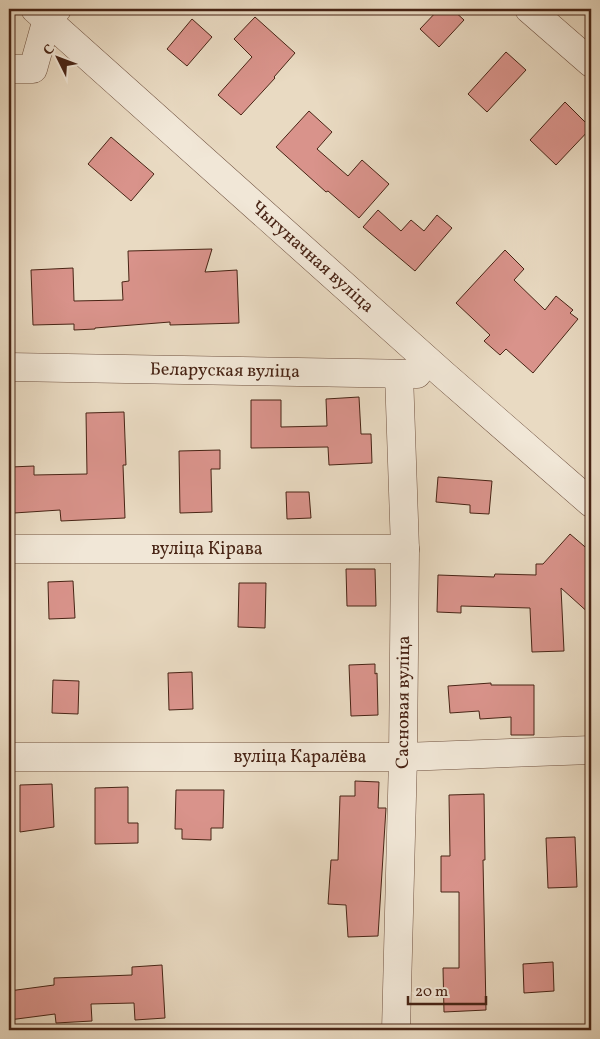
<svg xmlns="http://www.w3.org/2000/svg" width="600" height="1039" viewBox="0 0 600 1039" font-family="Vollkorn,serif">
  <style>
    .building { fill: #d9938b; stroke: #482415 }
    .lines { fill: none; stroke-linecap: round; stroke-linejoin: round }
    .street-casing { stroke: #705240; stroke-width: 29 }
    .street { stroke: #f1e7d7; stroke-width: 28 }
    .labels { text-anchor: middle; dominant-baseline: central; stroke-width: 4.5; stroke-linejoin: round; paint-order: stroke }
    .street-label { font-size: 18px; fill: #482415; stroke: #f1e7d7 }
  </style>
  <rect width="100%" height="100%" fill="#e9dac2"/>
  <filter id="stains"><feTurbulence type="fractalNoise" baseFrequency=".004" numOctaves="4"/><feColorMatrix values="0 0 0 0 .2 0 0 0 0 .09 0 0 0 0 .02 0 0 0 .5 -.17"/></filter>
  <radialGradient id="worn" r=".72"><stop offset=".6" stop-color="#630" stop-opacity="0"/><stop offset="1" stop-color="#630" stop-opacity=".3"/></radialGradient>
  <g class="building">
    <path d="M439 9H452L464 20 439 47 420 29Z"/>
    <path d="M255 17 295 53 274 77 275 78 241 115 218 95 252 57 234 39Z"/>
    <path d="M192 19 212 37 187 66 167 49Z"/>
    <path d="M506 52 526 70 487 112 468 94Z"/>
    <path d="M565 102 591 128 556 165 530 140Z"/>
    <path d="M309 111 332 132 317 149 348 176 362 160 389 184 359 218 328 191 326 192 276 147Z"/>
    <path d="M111 137 154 174 131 201 88 164Z"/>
    <path d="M378 210 401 231 411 220 424 231 437 215 452 228 415 271 363 227Z"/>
    <path d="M212 249 205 272 237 270 239 323 170 325V322L95 328V329L74 330V324L33 325 31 270 73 268 74 301 123 300 122 282 129 281 128 251Z"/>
    <path d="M505 250 524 269 514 280 545 310 556 296 573 310 570 313 578 319 533 373 506 349 500 355 484 341 490 335 456 303Z"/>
    <path d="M359 397 361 434H371L372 463 329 465 328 447 251 448V400H281V427L327 426 326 399Z"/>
    <path d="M124 412 126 465H123L125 518 61 521 60 510 14 513 11 467 34 466V475L87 474 86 413Z"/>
    <path d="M220 450V469H211L212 512 180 513 179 451Z"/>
    <path d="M438 477 492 481 489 514 470 513V505L436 502Z"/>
    <path d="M286 492H309L311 518 287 519Z"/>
    <path d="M570 534 591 552V615L561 588 564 651 532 652 530 608 461 606V613L437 612 438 575 494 577 495 574 536 575V564H543Z"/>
    <path d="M346 569H375L376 606H347Z"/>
    <path d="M73 581 75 618 49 619 48 582Z"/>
    <path d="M239 583H266L265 628 238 627Z"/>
    <path d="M375 664V674L377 673 378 715 351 716 349 665Z"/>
    <path d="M192 672 193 709 169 710 168 673Z"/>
    <path d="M53 680 79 681 78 714 52 713Z"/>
    <path d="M491 683V685H534V735H511V717L480 719 479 711 450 713 448 686Z"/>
    <path d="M355 781 379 782 378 808H386L378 936 348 937 346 905 328 904 331 860H338L340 796H355Z"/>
    <path d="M52 784 54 827 20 832V785Z"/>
    <path d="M128 787V823H138V843L95 844V788Z"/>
    <path d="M176 790H224L223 828H211V840L182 839V829H175Z"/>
    <path d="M484 794 485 860H483L486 1010 444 1012 443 968H459V892H441V856H450L449 795Z"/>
    <path d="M575 837 577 887 548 888 546 838Z"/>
    <path d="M553 962 554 991 524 993 523 964Z"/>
    <path d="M162 965 165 1018 135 1020 134 1003 91 1004 92 1021 56 1023 55 1014 9 1020V991L54 985V978L132 975V967Z"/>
  </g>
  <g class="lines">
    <g class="street-casing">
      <g id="street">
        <path id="s1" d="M35 9 443 374 591 503"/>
        <path d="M529 9 591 63"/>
        <path d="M9 69H33L47 19 57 9"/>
        <path id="s2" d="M9 367 417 374"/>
        <path id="s3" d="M9 549H405"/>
        <path id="s4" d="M9 757H403L591 750"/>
        <path id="s5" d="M396 1030 403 757 405 549 399 374"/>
      </g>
    </g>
    <use href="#street" class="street"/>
  </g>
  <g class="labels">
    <g class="street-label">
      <text stroke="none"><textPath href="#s1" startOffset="372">Чыгуначная вуліца</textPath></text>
      <text stroke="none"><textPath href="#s2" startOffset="216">Беларуская вуліца</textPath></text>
      <text stroke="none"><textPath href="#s3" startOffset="198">вуліца Кірава</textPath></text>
      <text stroke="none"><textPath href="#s5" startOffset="328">Сасновая вуліца</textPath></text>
      <text stroke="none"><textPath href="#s4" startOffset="291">вуліца Каралёва</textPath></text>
    </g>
  </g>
  <rect width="600" height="1039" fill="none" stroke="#e9dac2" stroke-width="30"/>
  <rect x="10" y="10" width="580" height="1019" fill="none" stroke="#482415" stroke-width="2.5"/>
  <rect x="15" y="15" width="570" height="1009" fill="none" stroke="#482415"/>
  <g transform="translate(58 58) rotate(312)" stroke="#f1e7d7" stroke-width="4" paint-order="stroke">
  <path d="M0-4L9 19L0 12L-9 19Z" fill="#482415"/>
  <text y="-8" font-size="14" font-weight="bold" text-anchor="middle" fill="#482415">С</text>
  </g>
  <path d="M408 996v8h78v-8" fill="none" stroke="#482415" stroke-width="2.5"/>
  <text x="415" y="996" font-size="15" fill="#482415" stroke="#f1e7d7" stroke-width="4" paint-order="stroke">20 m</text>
  <rect width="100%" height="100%" filter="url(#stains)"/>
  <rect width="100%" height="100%" fill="url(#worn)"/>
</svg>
